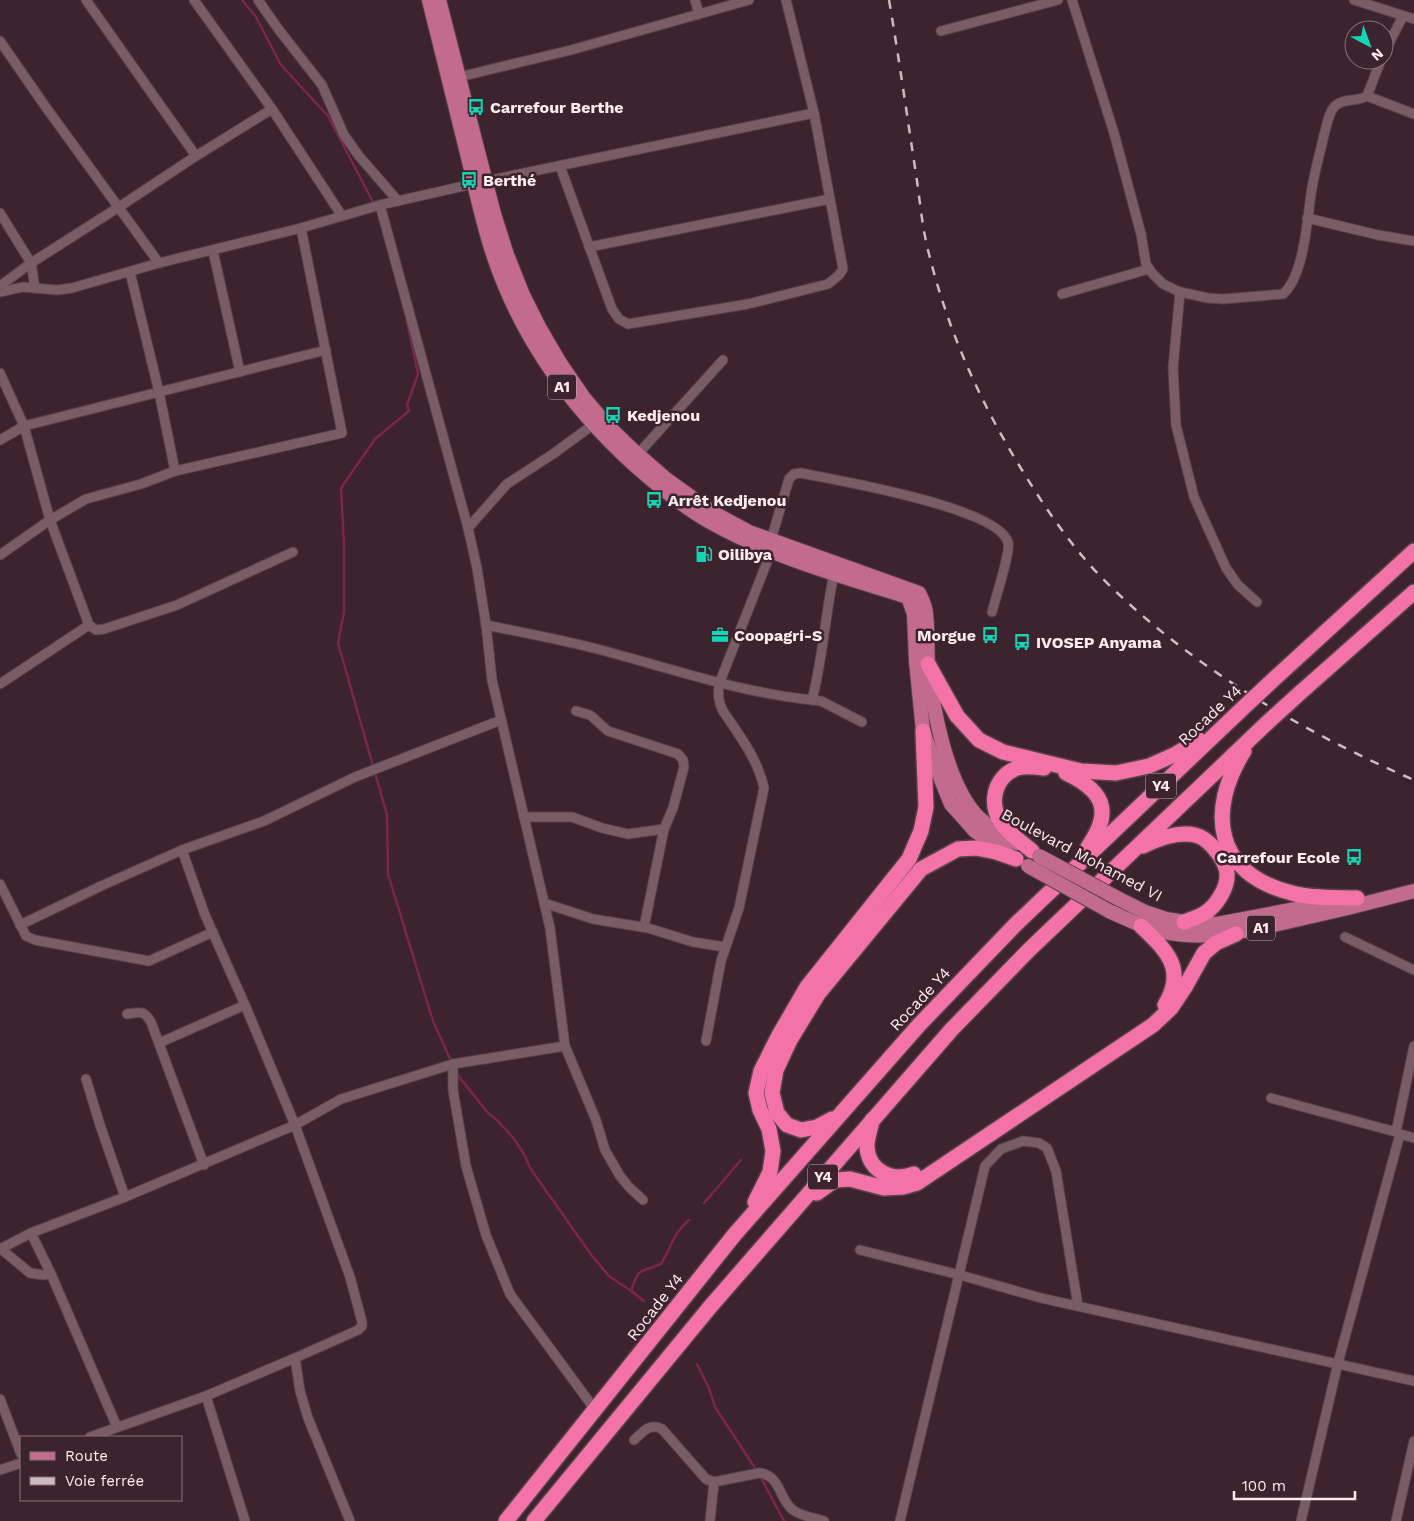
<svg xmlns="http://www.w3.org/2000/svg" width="1414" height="1521" viewBox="0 0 1414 1521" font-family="'Work Sans',sans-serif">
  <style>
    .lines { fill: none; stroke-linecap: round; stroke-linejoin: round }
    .stream { stroke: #7b244c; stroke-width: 2.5 }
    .street-casing { stroke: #57424a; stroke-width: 11 }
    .primary-casing { stroke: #57424a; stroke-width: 16 }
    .highway-casing { stroke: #57424a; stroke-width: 18 }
    .street { stroke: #7a5c67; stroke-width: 9 }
    .primary { stroke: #c36a8f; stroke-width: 14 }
    .highway { stroke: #f373a9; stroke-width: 15 }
    .rail { stroke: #cebac0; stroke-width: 2.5; stroke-dasharray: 9 9; stroke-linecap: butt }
    .primary-bridge-casing { stroke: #57424a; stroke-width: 16; stroke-linecap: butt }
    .highway-bridge-casing { stroke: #57424a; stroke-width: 18; stroke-linecap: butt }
    .primary-bridge { stroke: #c36a8f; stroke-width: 14 }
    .highway-bridge { stroke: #f373a9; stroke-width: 15 }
    .labels { text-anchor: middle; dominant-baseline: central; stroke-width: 5; stroke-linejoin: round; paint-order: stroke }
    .shield { fill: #3d232d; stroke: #c3afb6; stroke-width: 1 }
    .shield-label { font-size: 15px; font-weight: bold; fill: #fdebf0 }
    .poi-label { font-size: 16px; font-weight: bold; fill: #fdebf0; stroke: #3d232d; text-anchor: start }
    .street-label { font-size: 16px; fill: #fdebf0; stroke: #3d232d }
  </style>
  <rect width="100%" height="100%" fill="#3d232d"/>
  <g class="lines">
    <g class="stream">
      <path d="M242 0 256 17 281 65 328 116 374 204"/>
      <path d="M406 317 418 374 407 405 409 411 375 439 341 488 344 544V612L338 643 387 815 388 874 433 1021 452 1063"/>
      <path d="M457 1072 460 1078 488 1113 498 1121 515 1140 525 1156 530 1168 592 1256 609 1276 634 1293 644 1301"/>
      <path d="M704 1203 741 1160"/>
      <path d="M631 1291C639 1266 640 1273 661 1264 672 1247 672 1234 689 1220"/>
      <path d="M697 1364 709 1388 715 1407 757 1471"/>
      <path d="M760 1476 784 1521"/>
    </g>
    <g class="street-casing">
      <g id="street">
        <path d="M86 0 196 156"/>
        <path d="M194 0 272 109 342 216"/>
        <path d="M258 0 279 30 322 85 344 135 359 156 398 201"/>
        <path d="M695 0 699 14"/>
        <path d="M1072 0 1114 133 1141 234 1146 264 1152 273 1163 284 1180 292 1208 298 1223 299 1283 294C1305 275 1307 217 1312 188 1315 170 1320 153 1324 135 1327 126 1328 113 1335 106 1343 98 1357 102 1367 96L1381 60"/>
        <path d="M1354 0 1414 19"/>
        <path d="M941 31 1058 0"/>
        <path d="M0 41 45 106 159 263"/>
        <path d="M1384 53 1403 16"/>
        <path d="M459 77 571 50 749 0"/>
        <path d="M1367 96 1414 114"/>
        <path d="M560 166 612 309 619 319 628 324 748 304 828 284 839 275 843 269 814 113 786 0"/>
        <path d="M380 205 468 528"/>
        <path d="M0 213 31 263 35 288"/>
        <path d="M1307 218 1378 235 1414 241"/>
        <path d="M589 247 830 199"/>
        <path d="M213 251 240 372"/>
        <path d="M130 272 159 392 175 471 342 433 301 228"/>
        <path d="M0 286 31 263 119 207 196 156 272 109"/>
        <path d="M0 292 23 287 57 290 72 288 159 263 301 228 380 205 486 181 814 113"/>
        <path d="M1180 292 1173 368 1176 425 1194 497 1226 568 1238 585 1257 602"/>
        <path d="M1062 294 1149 269"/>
        <path d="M0 373 24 426 50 520 89 625 96 630 104 629 177 605 293 552"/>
        <path d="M594 424 553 454 507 484 468 528 477 568 486 625 492 680 550 928 565 1046 596 1120 605 1150 620 1176 629 1187 643 1200"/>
        <path d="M0 440 24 426 326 350"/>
        <path d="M638 454 723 360"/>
        <path d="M771 540 789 479 794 474 801 473C836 480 997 507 1008 542 1011 551 995 600 992 612"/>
        <path d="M0 555 50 520 86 499 141 484 175 471"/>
        <path d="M834 574C825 615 823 658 812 700L821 701 862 722"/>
        <path d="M486 625C525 633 564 640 601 650 673 669 738 692 812 700"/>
        <path d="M0 684 89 625"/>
        <path d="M576 711 590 715 608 731 678 754 683 760 684 767 673 808 664 829 644 927"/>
        <path d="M524 817H572L602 828 628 834 664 829"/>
        <path d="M182 850 205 915 245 1005 295 1125 350 1277 362 1322V1326L358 1330 295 1358"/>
        <path d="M0 884 26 936 35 940 149 961 213 932"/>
        <path d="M544 903 593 919 648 928 693 942 725 947"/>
        <path d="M20 925 101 886 182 850 264 821 355 777 501 720"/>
        <path d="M1345 937 1414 970"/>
        <path d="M127 1014C140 1012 144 1010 151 1022L204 1165"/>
        <path d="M706 1041 721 961 739 908 764 788C758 759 739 735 723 711 718 701 718 695 719 684L771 552"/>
        <path d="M159 1043 245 1005"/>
        <path d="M453 1064V1090L466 1166 486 1235 510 1294 596 1411"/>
        <path d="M86 1079 100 1125 125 1197"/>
        <path d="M1271 1098 1396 1132"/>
        <path d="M1400 1134 1414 1138"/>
        <path d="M31 1233 51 1274 117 1427"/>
        <path d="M0 1249 31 1233 125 1197 295 1125 341 1099 453 1064 565 1046"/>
        <path d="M1 1249 30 1273 43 1275 51 1274"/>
        <path d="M860 1250 960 1275 1041 1298 1414 1381"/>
        <path d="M206 1396 245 1521"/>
        <path d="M0 1399 21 1454"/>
        <path d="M90 1437 206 1396 295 1358 300 1391 308 1418 350 1521"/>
        <path d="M634 1440C643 1432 650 1422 662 1429L706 1479 714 1482 759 1473C781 1475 779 1500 793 1510 801 1516 814 1518 824 1521"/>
        <path d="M0 1470 21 1463"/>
        <path d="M710 1521 714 1482"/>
        <path d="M900 1521 985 1166 1001 1149 1023 1141 1039 1143 1047 1148 1056 1171 1078 1306"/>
        <path d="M1301 1521 1338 1363 1400 1134 1396 1132 1414 1046"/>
        <path d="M1396 1521 1414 1441"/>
      </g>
    </g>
    <g class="primary-casing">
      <g id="primary">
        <path d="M429 0C442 52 455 105 468 157 476 191 483 225 494 257 523 343 578 417 647 476 667 493 687 509 710 522 772 557 841 576 908 597L914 614 916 661 923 731 936 767 951 804 975 831 1007 853"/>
        <path d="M439 0 494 214 507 255 523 295 539 327 560 363 584 398 608 426 634 451 666 479 712 512 749 532 919 593C922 599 926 607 926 614 928 631 927 647 928 664 933 709 946 785 979 818 990 828 1004 836 1017 843"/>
        <path d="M1119 899 1145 912 1166 919 1184 922 1217 924 1338 901"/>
        <path d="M1109 911C1127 919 1144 928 1163 932 1207 941 1248 931 1291 921 1332 912 1373 902 1414 891"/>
      </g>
    </g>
    <g class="highway-casing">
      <g id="highway">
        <path d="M928 664 957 716 979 740 1003 752 1081 771 1116 773 1149 766 1176 754 1199 740"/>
        <path d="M1274 679 1414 551"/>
        <path d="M1301 692 1414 592"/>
        <path d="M1244 751C1206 812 1215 874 1292 893 1313 899 1335 897 1357 898"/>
        <path d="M1066 773C1081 780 1103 793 1102 813 1102 826 1093 839 1087 849"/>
        <path d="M1143 846C1158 839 1177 831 1195 835 1205 837 1212 845 1218 853 1222 858 1227 868 1227 874 1228 888 1216 906 1205 913 1199 917 1191 919 1184 922"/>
        <path d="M1032 851C1023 843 1010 835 1003 825 988 806 993 777 1017 768 1024 766 1037 767 1044 768"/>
        <path d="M1141 926C1166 950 1187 969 1165 1005"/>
        <path d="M832 1119 817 1127 801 1130 787 1125 777 1113 772 1093 776 1070 790 1040 818 994 921 869 958 849 976 848 996 852 1016 859"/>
        <path d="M872 1120C871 1127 868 1136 867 1143 866 1170 891 1183 914 1174"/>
        <path d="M817 1193 835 1180 850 1179 884 1188 903 1187 917 1183 1153 1025 1171 1008 1185 987 1204 953 1216 943 1236 934"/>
        <path d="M755 1202 770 1172 773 1151 769 1129 760 1110 756 1093 761 1071 778 1037 807 987 909 859 921 831 926 807 923 731"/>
        <path d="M506 1521 735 1234 919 1025 1016 924 1243 708"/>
        <path d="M534 1521 710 1307 952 1029 1030 949 1268 722"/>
      </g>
    </g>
    <use href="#street" class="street"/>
    <use href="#primary" class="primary"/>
    <use href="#highway" class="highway"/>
    <path class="rail" d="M889 0C899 58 907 116 916 174 920 200 922 228 929 254 948 331 980 402 1022 470 1047 511 1075 552 1110 586 1197 670 1303 732 1414 780"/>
    <g class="primary-bridge-casing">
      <g id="primary-bridge">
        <path d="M1039 856 1119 899"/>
        <path d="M1028 866 1109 911"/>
      </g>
    </g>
    <g class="highway-bridge-casing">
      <g id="highway-bridge">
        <path d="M1243 708 1274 679"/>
        <path d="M1268 722 1301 692"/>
      </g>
    </g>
    <use href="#primary-bridge" class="primary-bridge"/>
    <use href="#highway-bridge" class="highway-bridge"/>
  </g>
  <defs>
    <g id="bus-bare" transform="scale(1.35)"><path d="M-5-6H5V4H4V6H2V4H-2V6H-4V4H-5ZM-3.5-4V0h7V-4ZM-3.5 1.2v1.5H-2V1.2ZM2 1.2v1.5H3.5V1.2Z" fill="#13d5b3" stroke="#3d232d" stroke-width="2.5" paint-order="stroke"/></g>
    <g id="fuel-bare" transform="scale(1.35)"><path d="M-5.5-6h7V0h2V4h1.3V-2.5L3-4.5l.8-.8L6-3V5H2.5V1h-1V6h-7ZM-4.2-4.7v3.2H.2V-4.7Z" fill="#13d5b3" stroke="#3d232d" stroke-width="2.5" paint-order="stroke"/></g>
    <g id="office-bare" transform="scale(1.35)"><path d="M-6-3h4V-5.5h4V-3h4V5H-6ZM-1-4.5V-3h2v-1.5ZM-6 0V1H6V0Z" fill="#13d5b3" stroke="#3d232d" stroke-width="2.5" paint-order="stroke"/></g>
  </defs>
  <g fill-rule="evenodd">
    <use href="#bus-bare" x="476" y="107"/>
    <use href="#bus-bare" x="469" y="180"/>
    <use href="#bus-bare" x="613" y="415"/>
    <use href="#bus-bare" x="654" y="500"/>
    <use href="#fuel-bare" x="704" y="554"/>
    <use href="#office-bare" x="720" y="635"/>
    <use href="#bus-bare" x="990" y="635"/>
    <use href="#bus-bare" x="1022" y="642"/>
    <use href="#bus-bare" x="1354" y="857"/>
  </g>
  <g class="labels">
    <g class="shield">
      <rect x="548" y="374.5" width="28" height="25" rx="4"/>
      <rect x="1146" y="773.5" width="30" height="25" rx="4"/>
      <rect x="1247" y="915.5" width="28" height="25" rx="4"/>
      <rect x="808" y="1164.5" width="30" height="25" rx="4"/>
    </g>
    <g class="shield-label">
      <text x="562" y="387">A1</text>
      <text x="1161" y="786">Y4</text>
      <text x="1261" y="928">A1</text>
      <text x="823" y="1177">Y4</text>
    </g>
    <g class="poi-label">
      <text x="490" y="107">Carrefour Berthe</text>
      <text x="483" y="180">Berthé</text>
      <text x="627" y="415">Kedjenou</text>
      <text x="668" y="500">Arrêt Kedjenou</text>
      <text x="718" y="554">Oilibya</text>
      <text x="734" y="635">Coopagri-S</text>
      <text x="976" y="635" text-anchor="end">Morgue</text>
      <text x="1036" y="642">IVOSEP Anyama</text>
      <text x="1340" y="857" text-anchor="end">Carrefour Ecole</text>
    </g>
    <g class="street-label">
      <text transform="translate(1210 715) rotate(-43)">Rocade Y4</text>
      <text transform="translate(1082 855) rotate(28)">Boulevard Mohamed VI</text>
      <text transform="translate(920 999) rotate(-47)">Rocade Y4</text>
      <text transform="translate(655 1307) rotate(-52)">Rocade Y4</text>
    </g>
  </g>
  <rect x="20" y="1436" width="162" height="65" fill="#3d232d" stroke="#8a737b"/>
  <rect x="30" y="1452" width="25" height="8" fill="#c36a8f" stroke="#8a737b"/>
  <text x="65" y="1461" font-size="15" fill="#fdebf0">Route</text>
  <rect x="30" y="1477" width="25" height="8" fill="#cebac0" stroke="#8a737b"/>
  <text x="65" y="1486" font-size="15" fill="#fdebf0">Voie ferrée</text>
  <g transform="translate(1369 45) rotate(139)"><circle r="24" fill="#3d232d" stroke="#8a737b"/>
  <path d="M0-4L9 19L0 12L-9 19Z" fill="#13d5b3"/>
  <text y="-8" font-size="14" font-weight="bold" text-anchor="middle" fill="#fdebf0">N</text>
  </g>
  <path d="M1234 1491v8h121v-8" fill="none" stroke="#fdebf0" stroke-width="2.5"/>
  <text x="1242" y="1491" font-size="15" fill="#fdebf0" stroke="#3d232d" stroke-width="4" paint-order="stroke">100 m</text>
</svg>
